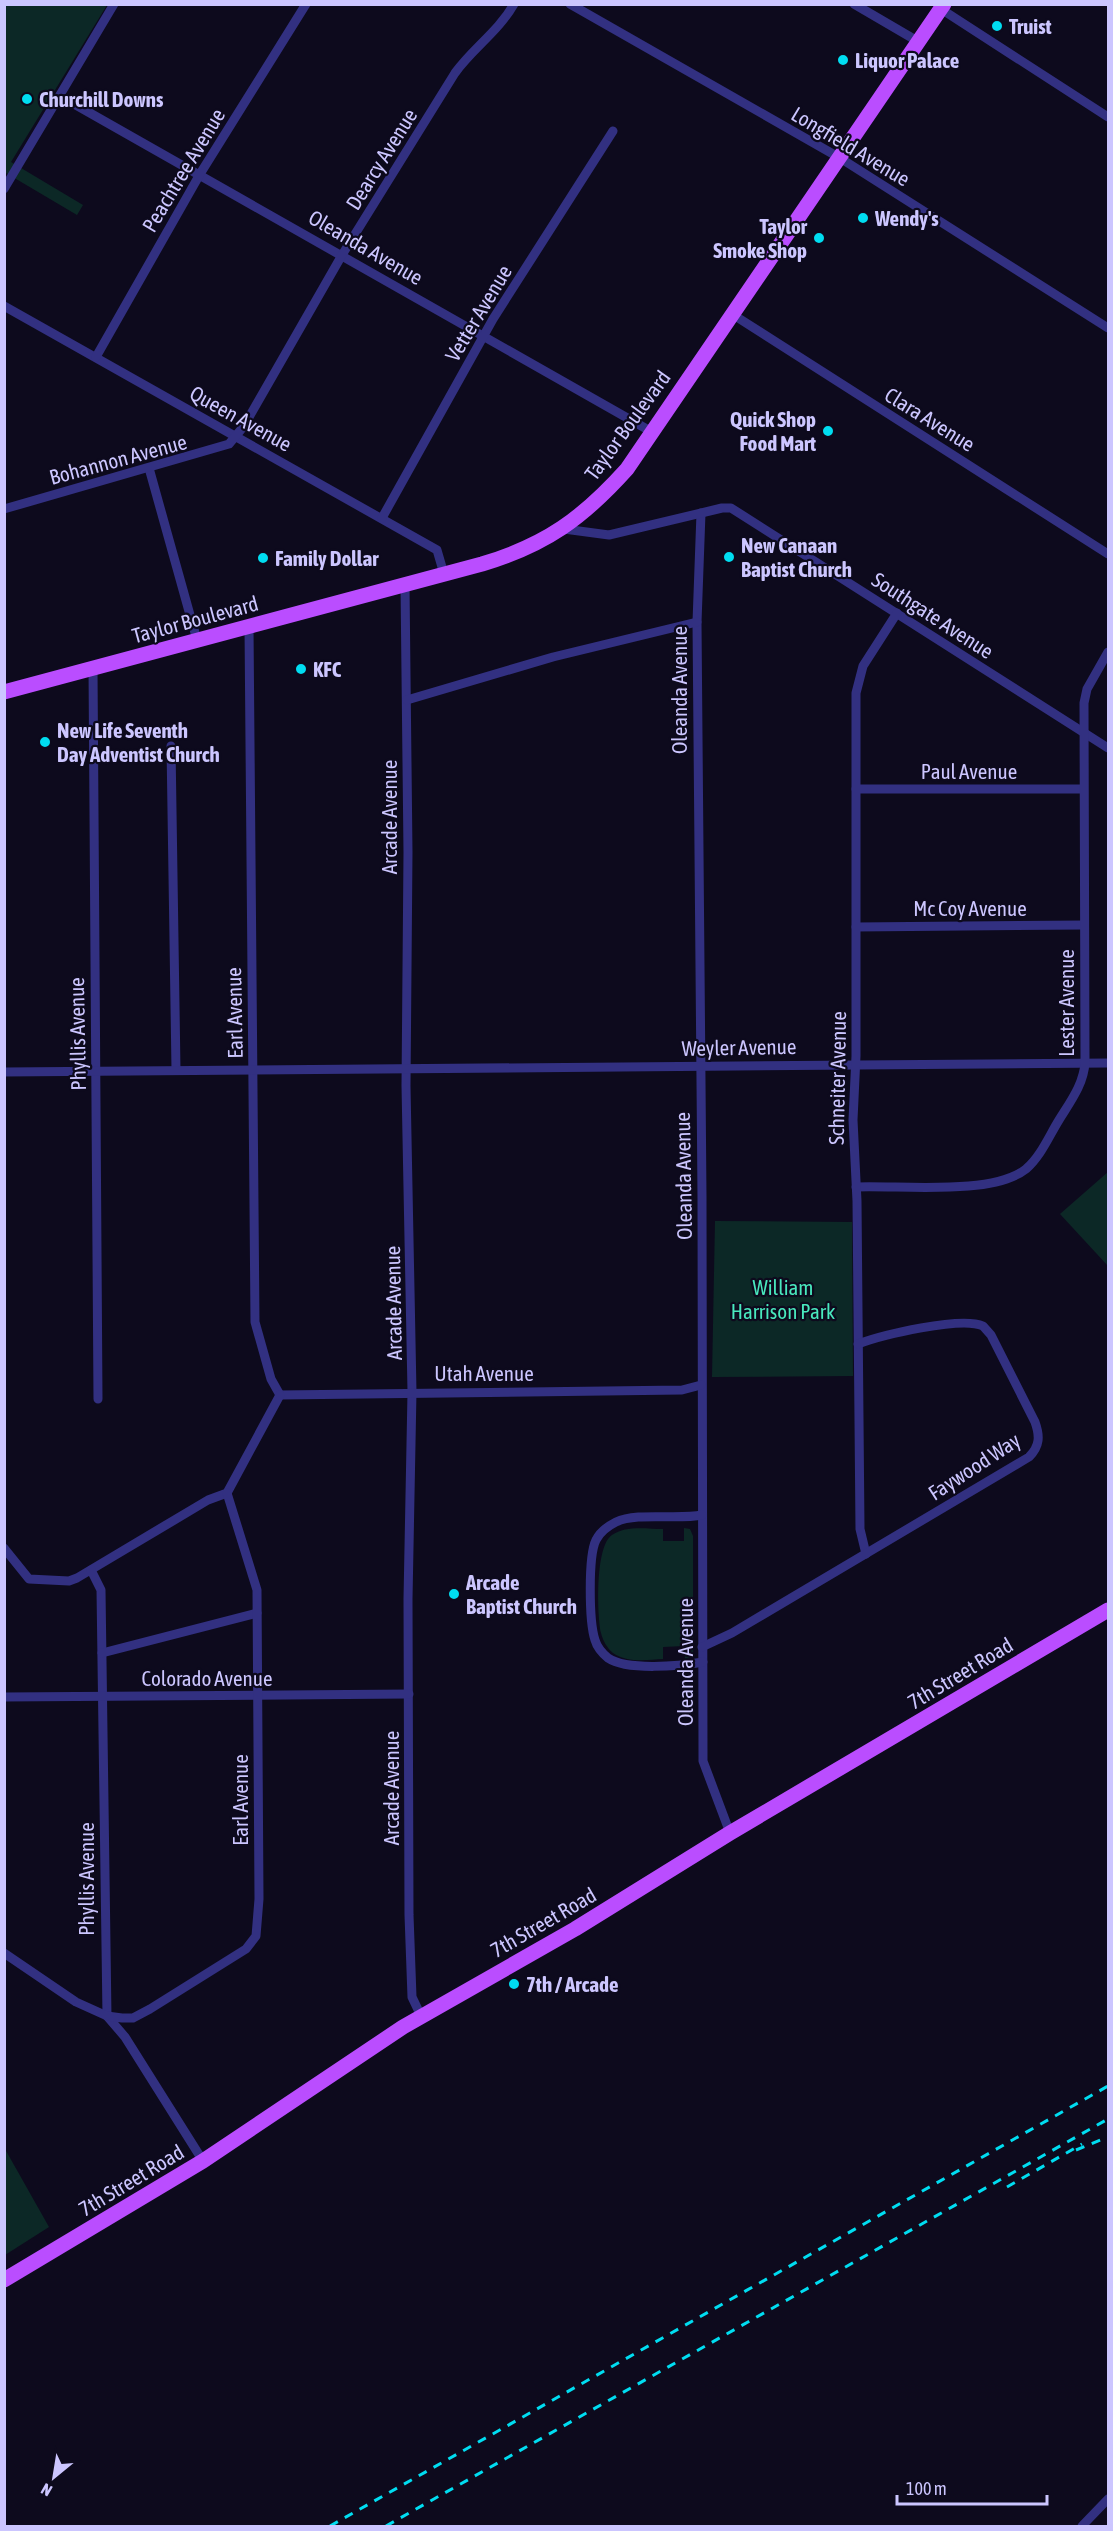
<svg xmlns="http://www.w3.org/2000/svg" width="1113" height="2531" viewBox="0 0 1113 2531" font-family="'Asap Condensed',sans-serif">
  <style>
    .green { fill: #0c2826 }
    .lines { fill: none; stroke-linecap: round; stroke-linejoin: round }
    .minor { stroke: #323081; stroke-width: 9 }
    .primary { stroke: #ba4dff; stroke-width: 15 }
    .rail { stroke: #00ddf1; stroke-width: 3; stroke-dasharray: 9 8; stroke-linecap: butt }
    .poi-dot { fill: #00ddf1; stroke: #0d0a1d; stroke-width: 2 }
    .labels { text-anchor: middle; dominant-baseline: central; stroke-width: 4.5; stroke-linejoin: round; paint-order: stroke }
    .poi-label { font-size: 21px; font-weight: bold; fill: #ccc6ff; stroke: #0d0a1d; text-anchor: start }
    .street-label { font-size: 21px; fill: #ccc6ff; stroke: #0d0a1d }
    .park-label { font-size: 21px; fill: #49e8be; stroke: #0d0a1d }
  </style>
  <rect width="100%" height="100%" fill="#0d0a1d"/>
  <g class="green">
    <path d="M5 5H107L11 162 83 205 77 215 6 173 5 175Z"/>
    <path d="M1108 1172V1266L1060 1214Z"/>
    <path d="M715 1221 852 1222 853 1376 712 1377Z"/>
    <path d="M684 1528 690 1529 693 1536V1656L685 1659 684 1646 663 1647V1659C647 1660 627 1663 613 1653 607 1648 603 1641 601 1633 597 1614 595 1546 612 1535 626 1525 647 1529 663 1529V1541H684Z"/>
    <path d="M5 2149 49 2227 5 2255H4Z"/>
  </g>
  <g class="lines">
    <g class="minor">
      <path d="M570 4 840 158 1108 328"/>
      <path d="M854 4 919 42"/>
      <path d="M941 9 1108 117"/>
      <path d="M60 96 652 432"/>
      <path d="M4 189 114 4"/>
      <path d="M4 306 437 550 444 574"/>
      <path d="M732 314 1108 554"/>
      <path d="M96 357 200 174 306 4"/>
      <path d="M149 468 197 640"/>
      <path d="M4 509 229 444 244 426 342 255 455 73C473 48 498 32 514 4"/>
      <path d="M701 513 697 622 702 1196 703 1761 730 1833"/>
      <path d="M382 518 493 319 613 131"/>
      <path d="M564 529 609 535 722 508H731L1108 748"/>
      <path d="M405 585 408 852 406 1086 412 1392 408 1599 409 1915 412 1997 422 2018"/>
      <path d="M249 627 255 1322 271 1379 280 1395"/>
      <path d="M93 668 98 1399"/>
      <path d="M407 700 553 657 697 622"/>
      <path d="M171 746 176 1070"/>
      <path d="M856 789H1083"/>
      <path d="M856 927 1084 925"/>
      <path d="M4 1072 1108 1063"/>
      <path d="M856 1187C900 1185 992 1196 1026 1169 1041 1156 1049 1136 1059 1120 1070 1102 1084 1084 1085 1062L1084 703 1087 689 1108 652"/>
      <path d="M280 1395 682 1390 701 1385"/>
      <path d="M702 1515C677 1520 637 1512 616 1522 608 1526 600 1532 596 1540 588 1556 589 1622 595 1640 597 1647 602 1653 608 1658 627 1671 680 1666 703 1662"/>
      <path d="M4 1548 29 1579 69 1581 77 1578 208 1500 227 1493 280 1395"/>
      <path d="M866 1554 860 1529 857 1201 853 1120 856 1056V693L863 666 897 613"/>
      <path d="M91 1570 101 1590 107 2016 125 2037 203 2161"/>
      <path d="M702 1647 732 1633 1029 1457C1040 1446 1040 1436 1035 1422L991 1335 983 1326C961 1316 882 1335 858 1344"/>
      <path d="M102 1653 257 1613"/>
      <path d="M4 1697 409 1694"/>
      <path d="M4 1953 76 2002 107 2016 122 2018H133L150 2009 246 1949 256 1936 259 1899 257 1590 227 1493"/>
      <path d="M1082 2526 1108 2499"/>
    </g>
    <g class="primary">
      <path d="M4 692 482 564C546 545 583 518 627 469L944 4"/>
      <path d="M4 2280 203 2161 403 2027 575 1929 730 1833 1108 1610"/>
    </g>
    <g class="rail">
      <path d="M1076 2150 1108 2137"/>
      <path d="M1007 2187 1082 2144"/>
      <path d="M330 2526 1108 2086"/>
      <path d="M386 2526 1108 2119"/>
    </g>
  </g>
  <g class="poi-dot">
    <circle cx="997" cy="26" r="6"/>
    <circle cx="843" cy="60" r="6"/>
    <circle cx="27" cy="99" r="6"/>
    <circle cx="863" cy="218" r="6"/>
    <circle cx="819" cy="238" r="6"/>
    <circle cx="828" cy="431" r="6"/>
    <circle cx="729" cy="557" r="6"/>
    <circle cx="263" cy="558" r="6"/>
    <circle cx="301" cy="669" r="6"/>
    <circle cx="45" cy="742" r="6"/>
    <circle cx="454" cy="1594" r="6"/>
    <circle cx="514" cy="1984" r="6"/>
  </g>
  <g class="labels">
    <g class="poi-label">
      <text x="1009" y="26">Truist</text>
      <text x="855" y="60">Liquor Palace</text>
      <text x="39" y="99">Churchill Downs</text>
      <text x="875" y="218">Wendy's</text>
      <text x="807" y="226" text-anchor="end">Taylor<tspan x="807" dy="24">Smoke Shop</tspan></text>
      <text x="816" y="419" text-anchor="end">Quick Shop<tspan x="816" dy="24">Food Mart</tspan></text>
      <text x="741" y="545">New Canaan<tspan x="741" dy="24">Baptist Church</tspan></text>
      <text x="275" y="558">Family Dollar</text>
      <text x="313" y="669">KFC</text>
      <text x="57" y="730">New Life Seventh<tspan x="57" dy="24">Day Adventist Church</tspan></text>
      <text x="466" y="1582">Arcade<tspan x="466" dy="24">Baptist Church</tspan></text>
      <text x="526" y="1984">7th / Arcade</text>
    </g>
    <g class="street-label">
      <text transform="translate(851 146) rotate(31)">Longfield Avenue</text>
      <text transform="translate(381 159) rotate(-58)">Dearcy Avenue</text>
      <text transform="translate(183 170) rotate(-59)">Peachtree Avenue</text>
      <text transform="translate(366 247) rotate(30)">Oleanda Avenue</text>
      <text transform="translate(478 313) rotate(-59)">Vetter Avenue</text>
      <text transform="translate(241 418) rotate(29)">Queen Avenue</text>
      <text transform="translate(930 419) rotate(32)">Clara Avenue</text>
      <text transform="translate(627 425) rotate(-54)">Taylor Boulevard</text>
      <text transform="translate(118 459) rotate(-15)">Bohannon Avenue</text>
      <text transform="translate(933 615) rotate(33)">Southgate Avenue</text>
      <text transform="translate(195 619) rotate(-15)">Taylor Boulevard</text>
      <text transform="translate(679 690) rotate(-90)">Oleanda Avenue</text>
      <text x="969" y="771">Paul Avenue</text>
      <text transform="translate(389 817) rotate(-90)">Arcade Avenue</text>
      <text x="970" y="908">Mc Coy Avenue</text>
      <text transform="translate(1066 1003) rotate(-90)">Lester Avenue</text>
      <text transform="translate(234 1013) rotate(-91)">Earl Avenue</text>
      <text transform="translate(77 1034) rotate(-91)">Phyllis Avenue</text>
      <text transform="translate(739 1047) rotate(-1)">Weyler Avenue</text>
      <text transform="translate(837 1078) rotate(-89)">Schneiter Avenue</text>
      <text transform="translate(683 1176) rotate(-91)">Oleanda Avenue</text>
      <text transform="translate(393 1303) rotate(-91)">Arcade Avenue</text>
      <text x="484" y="1373">Utah Avenue</text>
      <text transform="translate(974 1466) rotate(-33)">Faywood Way</text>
      <text transform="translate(685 1662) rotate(-90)">Oleanda Avenue</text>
      <text transform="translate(960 1673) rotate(-31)">7th Street Road</text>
      <text x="207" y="1678">Colorado Avenue</text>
      <text transform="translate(391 1788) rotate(-90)">Arcade Avenue</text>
      <text transform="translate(240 1800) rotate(-90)">Earl Avenue</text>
      <text transform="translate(86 1879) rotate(-90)">Phyllis Avenue</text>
      <text transform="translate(543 1922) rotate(-30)">7th Street Road</text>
      <text transform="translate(131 2180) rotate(-31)">7th Street Road</text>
    </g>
    <g class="park-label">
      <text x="783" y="1287">William<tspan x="783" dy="24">Harrison Park</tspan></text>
    </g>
  </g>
  <rect width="1113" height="2531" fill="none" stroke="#ccc6ff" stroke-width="12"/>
  <g transform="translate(54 2477) rotate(210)" stroke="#0d0a1d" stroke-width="4.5" paint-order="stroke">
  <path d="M0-4.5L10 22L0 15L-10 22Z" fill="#ccc6ff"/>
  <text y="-9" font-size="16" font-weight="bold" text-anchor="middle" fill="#ccc6ff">N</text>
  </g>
  <path d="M897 2495v9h150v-9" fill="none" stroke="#ccc6ff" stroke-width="3"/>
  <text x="906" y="2495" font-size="18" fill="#ccc6ff" stroke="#0d0a1d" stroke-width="4.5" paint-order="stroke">100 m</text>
</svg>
